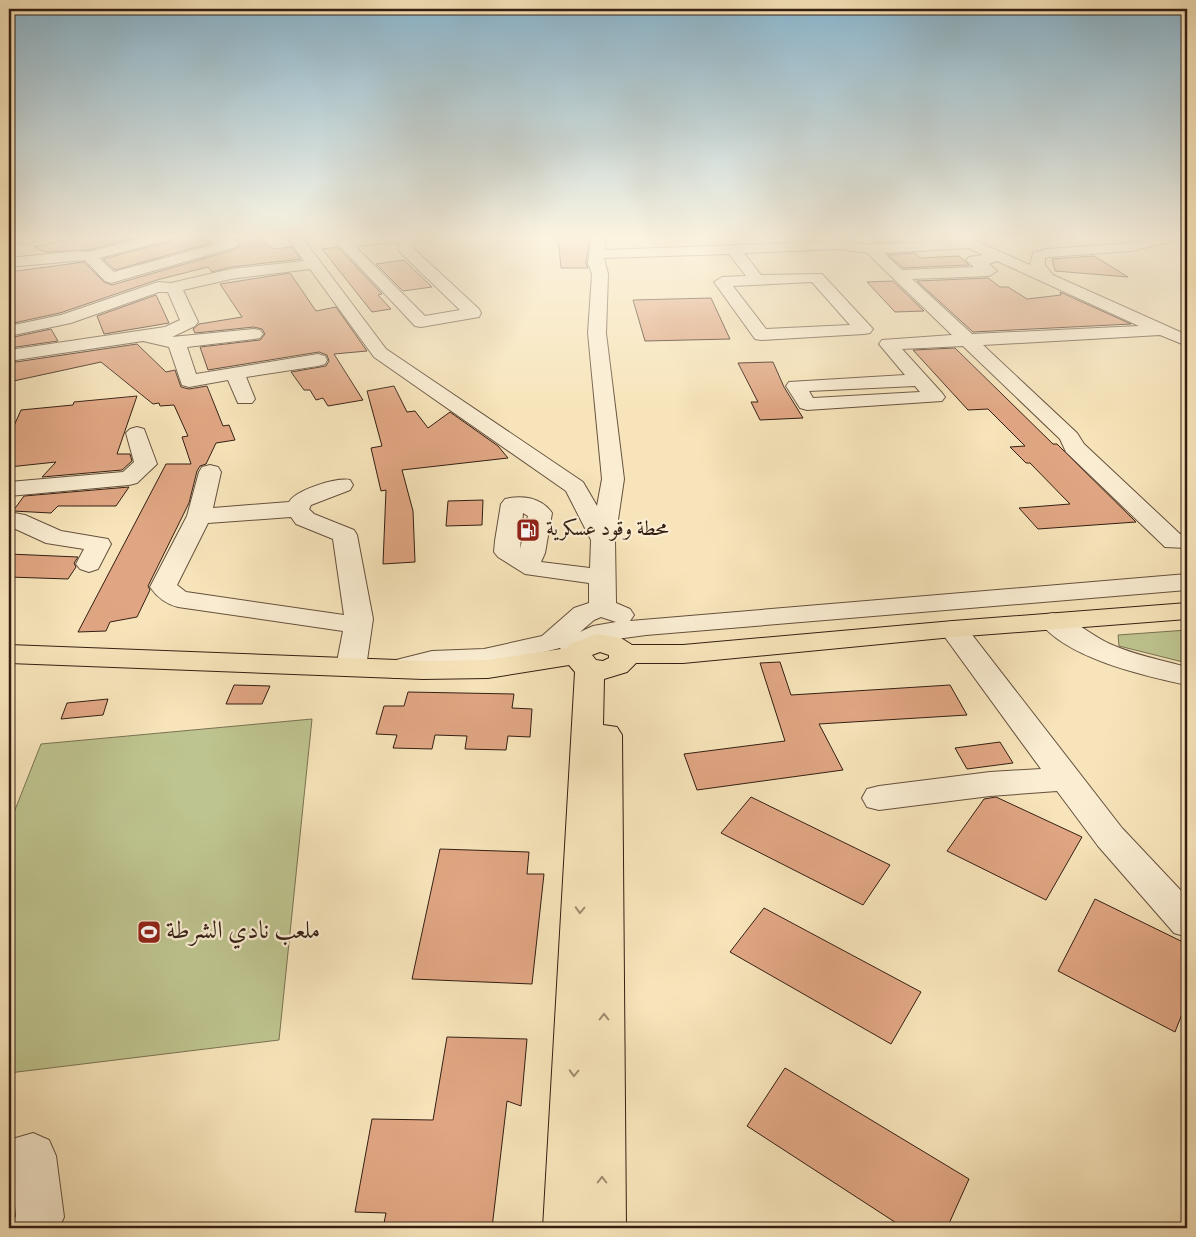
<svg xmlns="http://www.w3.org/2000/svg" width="1196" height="1237" viewBox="0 0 1196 1237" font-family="'Sorts Mill Goudy',Amiri,serif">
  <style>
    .green { fill: #bec48f; stroke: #797251 }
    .building { fill: #e0a683; stroke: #341f13 }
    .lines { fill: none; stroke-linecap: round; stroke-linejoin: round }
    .minor-casing { stroke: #65503d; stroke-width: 2 }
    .major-casing { stroke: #341f13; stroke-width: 2 }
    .minor { fill: #faedd2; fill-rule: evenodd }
    .major { fill: #f7e4ba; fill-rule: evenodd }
    .oneway { stroke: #9f8b6f }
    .labels { text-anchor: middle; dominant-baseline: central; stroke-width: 4.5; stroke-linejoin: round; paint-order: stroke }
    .poi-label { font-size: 21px; fill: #341f13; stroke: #faedd2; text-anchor: start }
    .near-poi-label { font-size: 25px; fill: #341f13; stroke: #faedd2; text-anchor: start }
  </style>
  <rect width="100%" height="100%" fill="#f7e4ba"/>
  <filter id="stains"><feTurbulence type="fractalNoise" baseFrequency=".004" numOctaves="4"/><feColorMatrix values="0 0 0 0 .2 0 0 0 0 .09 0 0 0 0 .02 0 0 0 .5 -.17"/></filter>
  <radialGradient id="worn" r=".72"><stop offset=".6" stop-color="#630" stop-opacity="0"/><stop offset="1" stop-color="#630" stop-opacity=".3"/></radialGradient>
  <g class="green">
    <path d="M1187 630V663L1119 646 1118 635Z"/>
    <path d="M312 719 279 1040 9 1073V825L41 744Z"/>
  </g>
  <g class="building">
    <path d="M83 236H141L89 250 45 252 34 247Z"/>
    <path d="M176 236H199L211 243 115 270 103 259 172 241Z"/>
    <path d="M258 236 273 249 291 247 301 259 231 267 212 272 208 267 157 280 60 313 9 324V272L84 262 104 282 112 285 237 249 240 244 235 239Z"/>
    <path d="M558 236H590L586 263 588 268H561Z"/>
    <path d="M865 236H894L901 242 873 243Z"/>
    <path d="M338 247 382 294 378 295 391 309 372 312 322 249Z"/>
    <path d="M915 253 920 258 959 256 969 265 903 268 888 255Z"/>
    <path d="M1094 256 1128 277 1055 271 1052 259Z"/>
    <path d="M404 260 432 287 403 291 376 264Z"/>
    <path d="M290 273 316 311 336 307 367 351 334 354 363 400 328 406 323 398 316 400 310 390H304L291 372 326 366 329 361 327 355 319 352 208 370 200 347 260 340 265 334 262 329 254 327 195 333 193 329 199 324 242 317 220 284Z"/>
    <path d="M988 278 1000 287H1008L1027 299 1061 295 1060 292 1131 324 973 332 917 281Z"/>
    <path d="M893 281 924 311 895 312 867 282Z"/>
    <path d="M156 295 169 323 104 334 97 316Z"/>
    <path d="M711 298 730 339 645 341 633 300Z"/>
    <path d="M51 329 58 341 9 348V338Z"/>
    <path d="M137 344 166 372 175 370 181 387 189 389 207 386 223 426 229 425 235 440 216 443 206 464 200 466 197 471 189 503 148 586 150 590 137 617 110 622 106 631 78 632 166 464H191L182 437 188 436 174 405 160 406 159 403 153 404 101 362 9 382V363Z"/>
    <path d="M955 348 1053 444H1057L1062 449 1136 522 1038 529 1019 508 1070 504 1030 463H1026L1010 447 1025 446 988 409 968 410 913 350Z"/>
    <path d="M773 362 784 387 803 418 760 420 751 402H758L738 363Z"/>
    <path d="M394 386 407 412 415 411 428 428 450 412 498 446 508 458 402 470 413 511 415 562 383 564 386 490 381 491 371 448 382 446 367 391Z"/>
    <path d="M137 396 117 454H130L132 461 122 470 42 477 56 462 9 467V429L13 428 21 410 73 405 74 402Z"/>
    <path d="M129 487 116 506H58L51 513 13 511 24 496Z"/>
    <path d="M483 500 482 525 446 526 448 501Z"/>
    <path d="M9 554 78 557 74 563 76 567 68 579 9 577Z"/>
    <path d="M780 662 791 695 950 685 967 715 819 724 843 770 697 790 684 754 785 741 760 663Z"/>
    <path d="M234 685 270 686 262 704H226Z"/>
    <path d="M408 692 514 694 512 708 532 709 530 737 508 736 506 750 465 749 467 736 435 735 432 749 393 748 397 735 376 734 384 706H404Z"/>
    <path d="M108 699 103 715 61 719 67 703Z"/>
    <path d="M1000 742 1013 763 967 769 955 748Z"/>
    <path d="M751 797 890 865 863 905 721 833Z"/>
    <path d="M996 797 1082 837 1046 900 947 851 984 799Z"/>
    <path d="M440 849 529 852 527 874H544L532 984 412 979Z"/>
    <path d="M1095 899 1187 944V1001L1175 1032 1058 971Z"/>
    <path d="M764 908 921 992 891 1044 730 952Z"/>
    <path d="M447 1037 527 1039 521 1106 507 1101 492 1228H383L386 1213 355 1212 372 1119 433 1120Z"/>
    <path d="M785 1068 969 1179 947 1228H904L747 1126Z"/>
  </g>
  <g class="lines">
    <g class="minor-casing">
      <g id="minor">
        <path d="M49 236 47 239 22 244 15 240 20 236Z"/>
        <path d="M149 236H174L172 239 99 258 114 272 216 244 201 236C213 236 230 234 238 244L236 247 111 283 105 281 85 260 9 267V258L78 251 89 252Z"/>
        <path d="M286 236H301L386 349 583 482 597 506 602 479 588 333 592 274 588 263 592 236H606L605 250 839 241 871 245 951 241 948 236H965L1030 265 1033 253 1047 249 1131 243 1158 236H1184L1182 239 1131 251 1049 257 1045 258V265L1053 275 1187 335V346L1160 335 983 345 1077 433 1084 444 1180 534H1187V548L1165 547 1066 452 1060 439 963 346 902 349 942 393 945 397 942 401 807 410 800 408 786 386 789 382 905 375 879 344 882 340 952 335 867 253 839 249 744 253 761 275 822 274 873 329 870 333 864 334 761 340 755 339 714 282 722 277 746 276 729 254 604 258 608 274 606 333 624 479 615 540 616 603 630 609 634 615 630 621 1187 574V590L646 635 609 640 573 655 563 652 560 648 484 667 432 669 394 678 384 675 379 669 384 663 432 651 484 649 542 636 574 608 589 603V583L525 574 498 557 494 552 495 541 501 504 505 499C522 495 541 497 552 513L545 553 541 562 590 568 591 540 566 491 374 357 310 269 231 279 183 290 198 322 195 326 172 337 254 329 260 330 263 334 260 338 254 339 187 347 196 374 318 354 325 356 327 360 325 364 318 366 246 377 255 399 252 403H238L228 380 189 387 182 385 169 347 143 341 9 361V350L165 327 180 320 168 292H159L71 323 9 336V326L61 315 158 282 171 283 231 269 304 261ZM969 248 983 255 969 257 966 260 974 267 902 270 884 253ZM997 261 1139 326 972 334 912 279 989 276 997 271 989 264ZM812 282 850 325 766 329 733 286ZM915 386 920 392 813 398 809 391ZM523 513 528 516 520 549ZM601 617 616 622 593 626 580 632 594 620Z"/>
        <path d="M372 236H432L430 239 415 241 413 248 479 309 481 313 479 317 421 327 415 326 337 243 344 239ZM400 242 398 249 400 252 460 310 425 316 355 246Z"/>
        <path d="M137 427 144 429 157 464 137 483 129 485 9 496V482L123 472 134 462 126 433 130 429Z"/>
        <path d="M210 465 218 467 221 472 213 508 289 502C296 490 336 477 350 480L353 485 350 490 311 505 309 509 314 514 354 530 357 535 373 619 366 667 361 673 351 676 341 673 336 667 343 631 178 607C166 604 157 597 150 587L187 516 199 472 202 467ZM291 517 296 524 333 539 344 615 186 592 177 585 208 523Z"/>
        <path d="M9 512 25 515 61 531 108 539 111 544 98 569 89 572 80 569 76 564 84 549 46 543 9 526Z"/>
        <path d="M1053 613C1073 618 1090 635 1110 644 1134 655 1161 660 1187 667V685C1145 676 1065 658 1039 621L1043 615Z"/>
        <path d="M953 621 963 623 1122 828 1187 897V937L1174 933 1098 846 1057 791 990 796 879 810 867 807 862 798 867 789 879 786 990 772 1041 769 939 629 943 623Z"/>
        <path d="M33 1133 49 1140 56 1156 64 1217 59 1228H11L16 1216 13 1186 9 1188V1140Z"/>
      </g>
    </g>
    <g class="major-casing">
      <path id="major" d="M1187 603V619L953 637 683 663H636L627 672 604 679 603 725 617 727 622 735 626 1228H543L575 672 569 665 488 678 423 679 9 663V645L423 661 488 660 567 648 570 644 597 634 621 638 632 645H683L953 621ZM600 652 609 655V658L603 661 596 660 592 655Z"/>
    </g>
    <use href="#minor" class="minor"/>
    <use href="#major" class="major"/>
  </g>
  <defs><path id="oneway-chevron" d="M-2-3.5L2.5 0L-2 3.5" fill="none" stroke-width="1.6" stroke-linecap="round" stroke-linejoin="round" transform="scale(1.25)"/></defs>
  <g class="oneway">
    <use href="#oneway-chevron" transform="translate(580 910) rotate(92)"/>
    <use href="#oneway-chevron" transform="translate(604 1017) rotate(-90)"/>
    <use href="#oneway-chevron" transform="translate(574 1073) rotate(92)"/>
    <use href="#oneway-chevron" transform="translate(602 1180) rotate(-90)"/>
  </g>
  <linearGradient id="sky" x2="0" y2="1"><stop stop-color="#8ab8d2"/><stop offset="0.58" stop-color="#fbf3e0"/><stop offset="1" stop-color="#fbf3e0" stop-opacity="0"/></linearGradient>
  <rect width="1196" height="409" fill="url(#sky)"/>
  <defs>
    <g id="fuel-square" transform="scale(1.25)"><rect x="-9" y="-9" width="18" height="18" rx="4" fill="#8f2418" stroke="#faedd2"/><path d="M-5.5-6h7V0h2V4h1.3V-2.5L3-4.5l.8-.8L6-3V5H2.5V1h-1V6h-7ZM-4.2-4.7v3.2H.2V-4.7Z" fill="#fff"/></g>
    <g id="stadium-square" transform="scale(1.25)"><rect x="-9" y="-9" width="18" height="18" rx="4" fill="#8f2418" stroke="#faedd2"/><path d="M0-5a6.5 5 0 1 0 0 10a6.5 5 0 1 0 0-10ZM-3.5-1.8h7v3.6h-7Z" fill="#fff"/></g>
  </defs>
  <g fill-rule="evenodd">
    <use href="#fuel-square" x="528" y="530"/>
    <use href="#stadium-square" x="149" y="932"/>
  </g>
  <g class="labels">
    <g class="poi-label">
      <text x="546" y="530">محطة وقود عسكرية</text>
    </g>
    <g class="near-poi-label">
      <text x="166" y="932">ملعب نادي الشرطة</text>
    </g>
  </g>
  <rect width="1196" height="1237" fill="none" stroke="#f7e4ba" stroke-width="30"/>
  <rect x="10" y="10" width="1176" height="1217" fill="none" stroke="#341f13" stroke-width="2.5"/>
  <rect x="15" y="15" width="1166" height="1207" fill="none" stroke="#341f13"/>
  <rect width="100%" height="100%" filter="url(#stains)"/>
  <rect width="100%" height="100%" fill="url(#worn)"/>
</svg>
